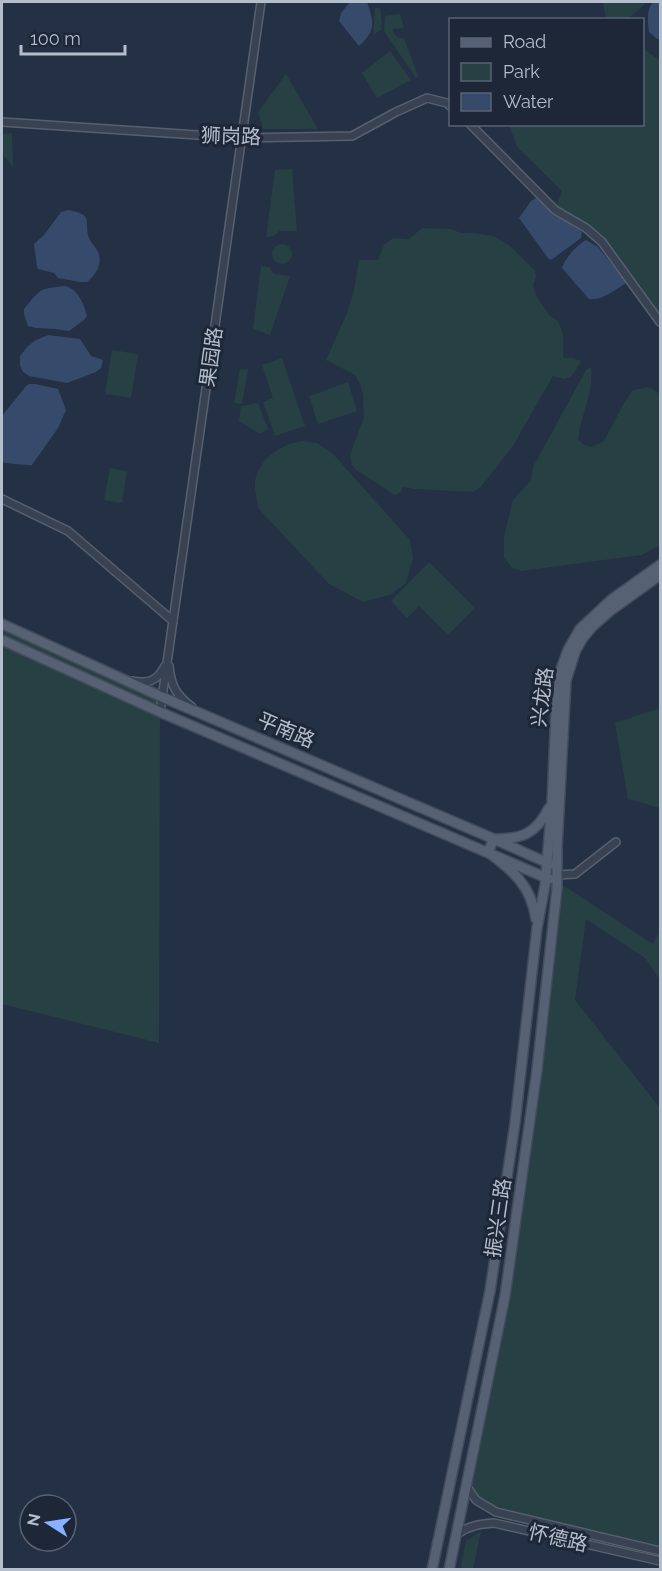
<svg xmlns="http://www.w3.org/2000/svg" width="662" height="1571" viewBox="0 0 662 1571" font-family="Raleway,'Noto Sans SC',sans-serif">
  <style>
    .green { fill: #264044 }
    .water { fill: #364a6c }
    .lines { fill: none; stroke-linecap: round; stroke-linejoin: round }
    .minor-casing { stroke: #566070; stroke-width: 10 }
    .major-casing { stroke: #424b5c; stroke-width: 12 }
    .minor { stroke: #384253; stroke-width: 7 }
    .major { stroke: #566173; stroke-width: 9 }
    .labels { text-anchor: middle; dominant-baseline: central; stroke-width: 6; stroke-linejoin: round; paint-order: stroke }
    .street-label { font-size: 20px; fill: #b5becd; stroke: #1d2738 }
  </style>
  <rect width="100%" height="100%" fill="#243043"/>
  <g class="green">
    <path d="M603 2H644L645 4 628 19 606 20Z"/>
    <path d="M375 8H380L382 24 381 30 373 35Z"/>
    <path d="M400 14 404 28 393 29V33L399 38H404L418 76 416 78 384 31 385 16Z"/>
    <path d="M643 49 660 60V322L602 242 555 210 562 191 517 147 509 125 642 124Z"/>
    <path d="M390 51 411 80 377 98 362 73Z"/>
    <path d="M286 74 318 129H263L258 112Z"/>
    <path d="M12 133 13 167 2 154V134Z"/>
    <path d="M292 169 297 231H279L274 236 266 237 275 170Z"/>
    <path d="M422 228 451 229 461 233H474L493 236 509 245 535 271 536 276 533 285 536 295 549 315 558 321 563 334V358H573L581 361 572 376 565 379 553 376 513 446 481 487 473 492 414 489 403 487 401 492 395 495 356 470 352 465 350 455 364 417 363 395 360 384 355 375 326 360 347 313 354 290 359 260H378L384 245 393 238 409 239Z"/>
    <circle cx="282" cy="254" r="10"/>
    <path d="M261 266 269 267 274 274 290 276 270 335 253 329Z"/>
    <path d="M112 350 138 354 131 398 105 394Z"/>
    <path d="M282 358 305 426 275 436 263 402 273 398 262 365Z"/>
    <path d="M591 367C594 393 581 414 578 439L583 444 591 447 604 441 625 401 633 390 650 387 660 394V545L642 555 521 571 512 568 504 558V536L513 500 531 480 533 467 586 370Z"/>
    <path d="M240 369 248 370 242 404 234 403Z"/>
    <path d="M348 382 357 411 318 424 309 396Z"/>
    <path d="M258 403 268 429 260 434 239 421 241 406Z"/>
    <path d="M303 441 317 443 333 454 410 540 413 558 406 583 390 595 363 602 329 584 259 509C257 500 254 490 255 481 258 465 271 452 285 446 291 443 297 442 303 441Z"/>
    <path d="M110 468 127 471 122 503 104 500Z"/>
    <path d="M429 562 475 608 448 635 419 606 407 618 391 601Z"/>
    <path d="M2 624 162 697 160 712 159 1043 2 1004Z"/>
    <path d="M660 708V808L628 799 615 723Z"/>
    <path d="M558 882 653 944 660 931V980L645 958 586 919 575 1000 660 1108V1551L489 1509 467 1487 506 1280Z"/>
    <path d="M481 1531 473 1569H460L466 1541Z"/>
  </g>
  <g class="water">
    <path d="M350 2H367C374 22 376 31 359 46L339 21 341 13Z"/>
    <path d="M653 2H660V39H657L649 32C648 22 646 10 653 2Z"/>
    <path d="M537 197 552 211 582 232 581 238 551 260 548 258 519 218 531 201Z"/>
    <path d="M68 210C97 215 82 223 90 240 92 244 96 248 98 252 103 263 96 275 87 282H80L58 278 54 273 38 269 37 266 34 244 44 235 61 212Z"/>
    <path d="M586 240 598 247 626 282 625 284C614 290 602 301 589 299L562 268C565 258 577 245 586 240Z"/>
    <path d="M65 286C78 289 84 304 87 316L84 320 69 331 55 329 36 328 28 326 24 314V309C42 288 38 289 65 286Z"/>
    <path d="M48 335 80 339 91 356 103 360 101 368 96 372 67 383 29 376 23 372 20 365V356L28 346 36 340Z"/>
    <path d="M29 384H35L58 389 66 410 58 428 32 465C24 465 10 464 2 462V416L26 386Z"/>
  </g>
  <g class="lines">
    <g class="minor-casing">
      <g id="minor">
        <path d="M2 122 242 138 352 136 396 112 427 98 447 103 450 106"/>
        <path d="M470 124 555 210 586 228 602 242 660 322"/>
        <path d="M2 499 68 531 173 621"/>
        <path d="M169 666C171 686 176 695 192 707"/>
        <path d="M132 681C149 684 157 681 165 666"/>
        <path d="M160 712 261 2"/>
        <path d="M557 875 575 874 616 842"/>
        <path d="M467 1487 476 1500 496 1512 660 1551"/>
        <path d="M457 1534C469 1526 479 1524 494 1523L660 1561"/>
      </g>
    </g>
    <g class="major-casing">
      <g id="major">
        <path d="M2 624 162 697 494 839 550 864"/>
        <path d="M2 640 160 712 549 879"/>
        <path d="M536 919C531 885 513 871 488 852L494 839C522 839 536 834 549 808"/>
        <path d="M432 1570 490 1291 504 1198 515 1123 537 928 545 885 552 803 556 709 561 669 568 650 580 629 611 600 660 565"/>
        <path d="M449 1570 505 1296 537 1070 557 888V848L566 681 575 652 582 639 592 627 610 611 660 575"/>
      </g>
    </g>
    <use href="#minor" class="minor"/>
    <use href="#major" class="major"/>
  </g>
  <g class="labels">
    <g class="street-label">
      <text transform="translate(231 136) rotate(2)">狮岗路</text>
      <text transform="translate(211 357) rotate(-82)">果园路</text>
      <text transform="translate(542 697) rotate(-83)">兴龙路</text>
      <text transform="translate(286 730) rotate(23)">平南路</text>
      <text transform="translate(498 1218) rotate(-82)">振兴三路</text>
      <text transform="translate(558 1538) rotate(13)">怀德路</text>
    </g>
  </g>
  <rect width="662" height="1571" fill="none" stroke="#b5becd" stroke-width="6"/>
  <rect x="449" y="18" width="195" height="108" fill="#1d2738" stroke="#5a6374" stroke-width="1.5"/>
  <rect x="461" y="38" width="30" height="9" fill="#566173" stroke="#5a6374" stroke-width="1.5"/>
  <text x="503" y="48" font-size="18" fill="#b5becd">Road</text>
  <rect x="461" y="63" width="30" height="18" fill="#264044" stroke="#5a6374" stroke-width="1.5"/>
  <text x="503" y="78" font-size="18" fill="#b5becd">Park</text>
  <rect x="461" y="93" width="30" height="18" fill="#364a6c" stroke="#5a6374" stroke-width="1.5"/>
  <text x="503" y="108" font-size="18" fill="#b5becd">Water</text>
  <g transform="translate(48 1523) rotate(282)"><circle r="28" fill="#1d2738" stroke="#5a6374" stroke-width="1.5"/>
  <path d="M0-4.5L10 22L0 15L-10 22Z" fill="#88b2ff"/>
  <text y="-9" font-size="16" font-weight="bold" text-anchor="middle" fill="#b5becd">N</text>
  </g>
  <path d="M21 45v9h104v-9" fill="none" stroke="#b5becd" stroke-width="3"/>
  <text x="30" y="45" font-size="18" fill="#b5becd" stroke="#1d2738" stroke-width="4.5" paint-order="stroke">100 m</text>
</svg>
